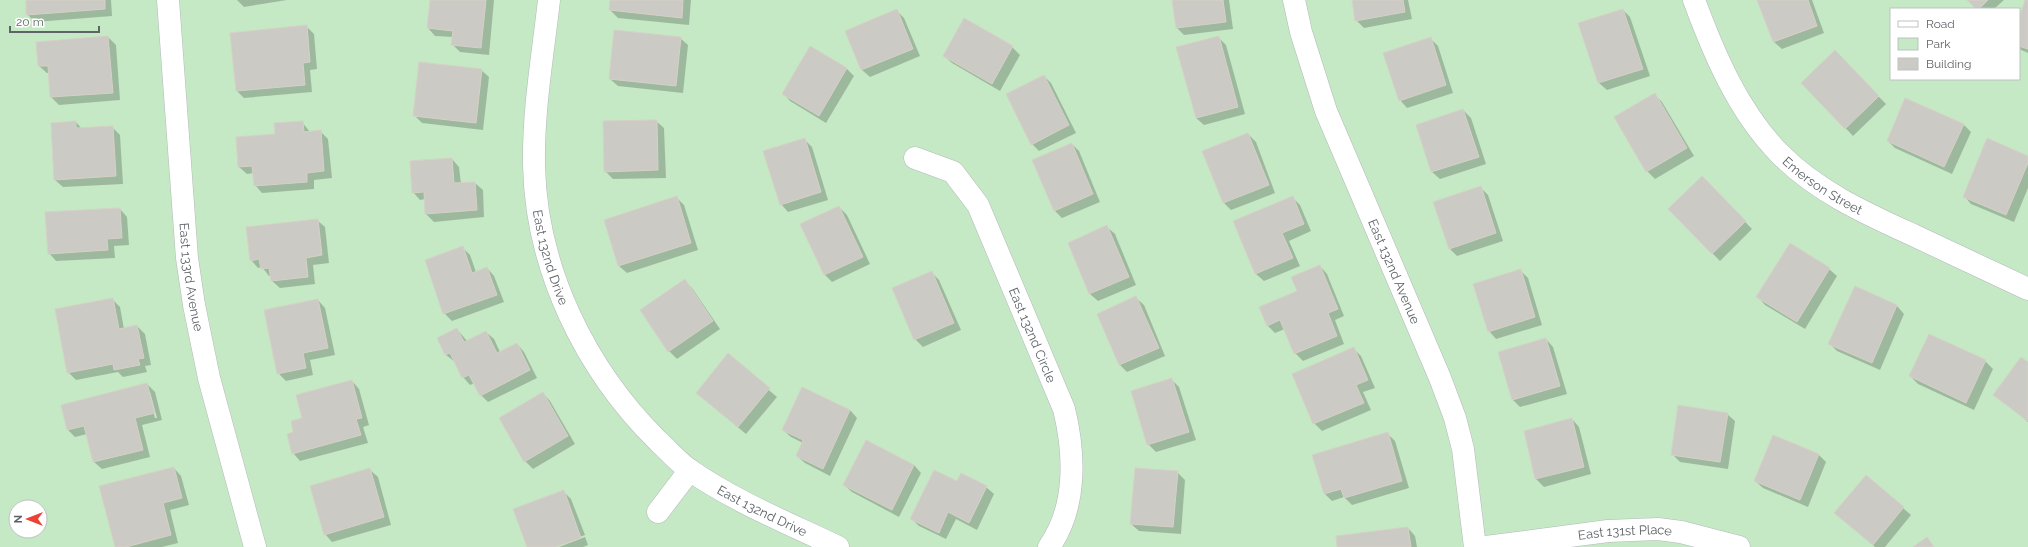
<svg xmlns="http://www.w3.org/2000/svg" width="2028" height="547" viewBox="0 0 2028 547" font-family="Raleway,sans-serif">
  <style>
    .green { fill: #c5e8c5; fill-rule: evenodd }
    .shadow { fill: #0003; fill-rule: evenodd }
    .building { fill: #cccac5; stroke: #d6d1c6 }
    .lines { fill: none; stroke-linecap: round; stroke-linejoin: round }
    .minor-casing { stroke: #b5b8bc; stroke-width: 23 }
    .minor { stroke: #fff; stroke-width: 22 }
    .labels { text-anchor: middle; dominant-baseline: central; stroke-width: 3; stroke-linejoin: round; paint-order: stroke }
    .street-label { font-size: 13px; fill: #5f6368; stroke: #fff }
  </style>
  <rect width="100%" height="100%" fill="#f1efe8"/>
  <path class="green" d="M0 0H2028V547H0ZM1891 9H2019V79H1891ZM16 507H40V531H16Z"/>
  <g class="shadow">
    <path d="M27 0H111L112 16 35 22 27 14Z"/>
    <path d="M237 0H287L244 7Z"/>
    <path d="M431 0H494L489 55 460 52 452 44 453 37 435 36 428 28Z"/>
    <path d="M611 0H691L689 25 618 18 610 10Z"/>
    <path d="M1173 0H1229L1233 29 1184 35 1177 28Z"/>
    <path d="M1353 0H1408L1412 19 1364 28 1356 20Z"/>
    <path d="M1758 0H1812L1824 33 1782 49 1774 42Z"/>
    <path d="M1969 0H2004L1994 9H1977Z"/>
    <path d="M2026 0H2028V53L2019 49V23Z"/>
    <path d="M896 10 904 18 920 56 870 77 862 70 846 31Z"/>
    <path d="M1623 10 1630 17 1650 76 1607 90 1599 83 1580 24Z"/>
    <path d="M306 26 314 34 317 69 310 70 312 92 244 98 237 91Z"/>
    <path d="M108 37 116 45 120 100 59 105 51 97 49 73H47L39 66Z"/>
    <path d="M1218 37 1226 45 1245 114 1204 125 1196 118Z"/>
    <path d="M680 38 688 45 683 93 618 86 610 79Z"/>
    <path d="M1431 39 1438 46 1453 93 1407 108 1400 100Z"/>
    <path d="M811 47 847 69 854 76 826 123 790 101 783 93Z"/>
    <path d="M1012 47 1020 55 1000 91 952 63 944 56Z"/>
    <path d="M1835 52 1886 104 1853 136 1803 83Z"/>
    <path d="M481 70 489 77 483 130 422 123 414 115Z"/>
    <path d="M1044 76 1051 83 1076 133 1039 151 1032 144Z"/>
    <path d="M1655 95 1662 102 1694 156 1655 179 1647 171Z"/>
    <path d="M1463 110 1471 118 1486 164 1440 179 1432 172 1417 125Z"/>
    <path d="M656 121 664 128 666 178 613 179 605 171Z"/>
    <path d="M76 122 82 129 112 127 120 135 123 184 63 187 55 180Z"/>
    <path d="M302 122 310 132H321L328 139 332 178 314 180V189L262 193 255 185 254 173 247 174 239 167 276 135Z"/>
    <path d="M1963 124 1971 132 1952 174 1895 148 1888 141Z"/>
    <path d="M1248 134 1256 142 1275 193 1231 210 1224 203 1203 152Z"/>
    <path d="M805 140 812 147 828 200 788 212 781 204Z"/>
    <path d="M1072 144 1079 151 1100 202 1062 218 1055 211 1033 160Z"/>
    <path d="M2028 157V188L2014 222 1971 204 1964 196Z"/>
    <path d="M452 159 459 167 461 184 475 183 483 190 484 217 434 222 426 214 425 199 420 200 413 192Z"/>
    <path d="M1702 177 1752 229 1720 261 1669 209Z"/>
    <path d="M1480 187 1488 195 1503 241 1457 256 1449 248Z"/>
    <path d="M676 197 684 205 698 250 627 273 619 266 605 220Z"/>
    <path d="M1292 197 1300 205 1311 231 1289 241 1300 266 1264 281 1256 274 1234 222Z"/>
    <path d="M839 207 847 215 870 264 832 282 825 275 802 225Z"/>
    <path d="M120 209 127 217 129 245 114 246 115 258 56 261 49 253Z"/>
    <path d="M317 220 325 227 329 263 313 265 315 284 280 288 272 281 271 276H269L262 267 258 268 251 260Z"/>
    <path d="M1107 227 1115 234 1136 285 1098 301 1090 294 1069 243Z"/>
    <path d="M462 247 470 255 476 272 487 268 494 276 504 302 452 321 444 313Z"/>
    <path d="M1320 266 1327 274 1344 316 1335 320 1344 344 1303 361 1295 353 1285 329 1275 333 1267 325Z"/>
    <path d="M1829 269 1837 276 1805 329 1765 305 1758 297Z"/>
    <path d="M1521 271 1528 278 1542 325 1496 339 1489 331Z"/>
    <path d="M931 272 939 280 961 330 923 347 915 339Z"/>
    <path d="M684 280 692 288 720 329 677 359 669 351Z"/>
    <path d="M1855 287 1897 306 1904 314 1880 370 1837 351 1830 344Z"/>
    <path d="M1136 298 1144 305 1165 356 1127 372 1120 365Z"/>
    <path d="M112 299 120 307 124 329 137 326 145 334 151 365 145 366 147 372 123 377 118 372 76 380 68 372Z"/>
    <path d="M318 300 325 308 335 355 310 360 313 375 286 381 278 373Z"/>
    <path d="M457 329 467 341 486 332 494 339 500 352 517 344 524 352 537 378 488 402 481 395 475 383 470 385 463 377 455 362 446 355 438 339Z"/>
    <path d="M1546 339 1553 347 1567 394 1520 407 1513 400Z"/>
    <path d="M1354 349 1361 356 1375 388 1363 392 1371 410 1322 431 1314 423Z"/>
    <path d="M728 355 777 397 746 434 705 400Z"/>
    <path d="M1985 361 1993 369 1974 410 1918 384 1910 376Z"/>
    <path d="M2028 363V422L1995 395Z"/>
    <path d="M1172 380 1179 387 1196 440 1156 452 1148 444Z"/>
    <path d="M352 381 359 389 369 425 363 427 368 443 300 461 293 453 295 432 303 419Z"/>
    <path d="M147 384 155 392 162 420 142 425 150 457 102 469 94 462 87 434 75 437 68 430ZM148 392H150L157 418H155Z"/>
    <path d="M543 393 550 401 575 444 533 469 525 461Z"/>
    <path d="M850 410 857 418 830 476 805 463 797 456 803 443 791 437 783 430Z"/>
    <path d="M1727 414 1735 421 1728 469 1680 462 1672 454Z"/>
    <path d="M1572 419 1579 427 1591 474 1544 487 1536 479 1525 432Z"/>
    <path d="M1388 434 1395 441 1409 488 1352 505 1344 497 1332 501 1325 494Z"/>
    <path d="M866 441 914 465 921 473 899 517 852 492 844 485Z"/>
    <path d="M1818 454 1826 462 1808 507 1763 488 1755 481Z"/>
    <path d="M174 468 181 476 189 505 170 510 178 543 162 547H116Z"/>
    <path d="M370 470 378 477 391 525 332 542 325 534Z"/>
    <path d="M1177 472 1185 480 1181 534 1139 531 1131 524Z"/>
    <path d="M1866 476 1911 515 1885 547H1875L1836 513Z"/>
    <path d="M958 483 986 487 994 494 977 530 956 519 946 539 919 526 912 519Z"/>
    <path d="M563 491 571 499 585 535 553 547H528Z"/>
    <path d="M1408 528 1415 536 1417 547H1338Z"/>
    <path d="M585 537 588 545 583 547H559Z"/>
  </g>
  <g class="building">
    <path d="M26 0H105V9L26 15Z"/>
    <path d="M430 0H486L481 48 451 45 453 31 427 28Z"/>
    <path d="M610 0H683L682 18 609 10Z"/>
    <path d="M1172 0H1223L1226 22 1176 28Z"/>
    <path d="M1352 0H1403L1405 12 1355 21Z"/>
    <path d="M1757 0H1808L1817 26 1773 42Z"/>
    <path d="M1967 0H1988L1979 9H1976Z"/>
    <path d="M2025 0H2028V49L2019 46V19Z"/>
    <path d="M897 9 913 49 861 70 845 31Z"/>
    <path d="M1623 9 1643 69 1598 83 1578 23Z"/>
    <path d="M964 18 1013 46 992 84 943 56Z"/>
    <path d="M307 25 310 62 303 63 305 85 236 91 230 33Z"/>
    <path d="M614 30 681 37 676 86 609 79Z"/>
    <path d="M108 36 113 93 50 97 48 66H38L36 42Z"/>
    <path d="M1219 36 1238 107 1196 118 1176 47Z"/>
    <path d="M1431 37 1446 85 1399 101 1383 53Z"/>
    <path d="M810 46 847 68 819 116 782 94Z"/>
    <path d="M1835 50 1879 96 1845 129 1801 83Z"/>
    <path d="M419 62 482 69 476 123 413 116Z"/>
    <path d="M1044 75 1069 125 1031 145 1006 94Z"/>
    <path d="M1655 93 1687 148 1646 172 1614 117Z"/>
    <path d="M1905 98 1964 124 1944 167 1887 141Z"/>
    <path d="M1463 109 1479 157 1431 172 1416 125Z"/>
    <path d="M657 120 658 170 604 172 603 121Z"/>
    <path d="M76 121V128L113 126 116 176 54 180 51 123Z"/>
    <path d="M303 121 304 132 321 130 324 171 307 173V182L254 186 252 166 238 167 236 137 275 134 274 123Z"/>
    <path d="M1248 133 1269 185 1223 203 1202 151Z"/>
    <path d="M805 138 821 192 780 205 763 151Z"/>
    <path d="M1987 138 2028 156V163L2006 215 1963 197Z"/>
    <path d="M1072 143 1093 194 1054 211 1032 160Z"/>
    <path d="M452 158 454 183 475 182 477 210 425 214 424 192 412 193 410 161Z"/>
    <path d="M1702 176 1746 221 1712 254 1668 209Z"/>
    <path d="M1481 186 1496 233 1449 249 1433 202Z"/>
    <path d="M677 196 691 243 618 266 604 220Z"/>
    <path d="M1293 196 1304 224 1282 233 1293 258 1255 274 1233 221Z"/>
    <path d="M839 206 863 257 824 275 800 224Z"/>
    <path d="M120 208 122 238 107 239 108 250 48 254 45 212Z"/>
    <path d="M318 219 322 255 306 258 308 277 271 281 269 268 261 269 259 259 250 261 246 227Z"/>
    <path d="M1107 225 1129 277 1089 294 1068 243Z"/>
    <path d="M1790 243 1830 268 1797 322 1756 297Z"/>
    <path d="M463 246 472 273 487 267 497 295 443 314 425 260Z"/>
    <path d="M1320 265 1338 309 1328 313 1337 336 1294 354 1280 320 1267 326 1259 307 1297 291 1291 277Z"/>
    <path d="M1521 269 1535 317 1488 332 1473 284Z"/>
    <path d="M932 271 954 323 914 340 892 288Z"/>
    <path d="M685 279 713 321 668 352 640 310Z"/>
    <path d="M1855 286 1897 305 1872 363 1828 344Z"/>
    <path d="M1136 296 1159 348 1119 365 1097 314Z"/>
    <path d="M113 298 119 329 137 325 144 358 138 359 140 365 114 370 113 364 67 373 55 309Z"/>
    <path d="M318 299 328 348 303 353 306 368 277 374 264 310Z"/>
    <path d="M457 328 464 342 486 331 497 353 517 343 530 370 480 396 469 375 462 378 450 353 445 355 437 338Z"/>
    <path d="M1929 334 1986 360 1966 403 1909 376Z"/>
    <path d="M1546 338 1560 386 1512 400 1498 352Z"/>
    <path d="M1354 347 1368 380 1356 385 1364 403 1313 424 1292 374Z"/>
    <path d="M728 353 770 388 738 427 696 393Z"/>
    <path d="M2021 357 2028 362V421L1993 395Z"/>
    <path d="M1172 378 1189 432 1147 445 1131 391Z"/>
    <path d="M352 380 362 418 356 419 361 435 292 454 287 434 293 432 291 421 302 418 296 395Z"/>
    <path d="M147 383 155 413 135 418 143 450 93 462 84 426 67 430 61 405Z"/>
    <path d="M802 387 850 410 823 469 796 456 803 440 782 430Z"/>
    <path d="M543 392 568 436 524 462 499 418Z"/>
    <path d="M1678 405 1728 413 1720 462 1671 455Z"/>
    <path d="M1572 418 1584 467 1535 479 1524 431Z"/>
    <path d="M1388 432 1402 481 1344 498 1341 489 1324 494 1312 455Z"/>
    <path d="M1773 435 1819 454 1800 500 1754 481Z"/>
    <path d="M866 440 914 465 892 510 843 485Z"/>
    <path d="M174 467 182 498 163 503 171 535 126 547H115L99 486Z"/>
    <path d="M370 468 384 517 324 535 310 486Z"/>
    <path d="M1135 468 1178 471 1173 527 1130 524Z"/>
    <path d="M934 470 957 481 961 473 987 486 969 523 948 512 939 533 910 519Z"/>
    <path d="M1866 475 1904 507 1873 545 1834 513Z"/>
    <path d="M564 490 581 538 556 547H527L513 509Z"/>
    <path d="M1408 527 1411 547H1337L1336 536Z"/>
    <path d="M1927 537 1934 547H1913Z"/>
  </g>
  <g class="lines">
    <g class="minor-casing">
      <g id="minor">
        <path id="s1" d="M168 0 187 258 194 305 209 378 255 547"/>
        <path id="s2" d="M549 0C543 54 533 110 534 165 536 268 585 369 658 441 669 451 679 463 691 471 736 502 788 523 838 547"/>
        <path id="s3" d="M1294 0 1301 32 1326 111 1440 378 1455 418 1463 449 1475 547"/>
        <path id="s4" d="M1694 0C1714 54 1738 111 1779 153 1816 191 1865 213 1913 235 1951 253 1990 271 2028 289"/>
        <path id="s5" d="M915 158 953 172 978 205 1064 409C1075 454 1077 507 1049 547"/>
        <path d="M658 512 690 470"/>
        <path id="s6" d="M1486 547 1608 531 1658 529 1681 532 1739 547"/>
      </g>
    </g>
    <use href="#minor" class="minor"/>
  </g>
  <g class="labels">
    <g class="street-label">
      <text stroke="none"><textPath href="#s4" startOffset="231">Emerson Street</textPath></text>
      <text stroke="none"><textPath href="#s2" startOffset="260">East 132nd Drive</textPath></text>
      <text stroke="none"><textPath href="#s3" startOffset="290">East 132nd Avenue</textPath></text>
      <text stroke="none"><textPath href="#s1" startOffset="278">East 133rd Avenue</textPath></text>
      <text stroke="none"><textPath href="#s5" startOffset="223">East 132nd Circle</textPath></text>
      <text stroke="none"><textPath href="#s2" startOffset="602">East 132nd Drive</textPath></text>
      <text stroke="none"><textPath href="#s6" startOffset="140">East 131st Place</textPath></text>
    </g>
  </g>
  <rect x="1890" y="8" width="130" height="72" fill="#ffffff" stroke="#bfc1c3"/>
  <rect x="1898" y="21" width="20" height="6" fill="#ffffff" stroke="#bfc1c3"/>
  <text x="1926" y="28" font-size="12" fill="#5f6368">Road</text>
  <rect x="1898" y="38" width="20" height="12" fill="#c5e8c5" stroke="#bfc1c3"/>
  <text x="1926" y="48" font-size="12" fill="#5f6368">Park</text>
  <rect x="1898" y="58" width="20" height="12" fill="#cccac5" stroke="#bfc1c3"/>
  <text x="1926" y="68" font-size="12" fill="#5f6368">Building</text>
  <g transform="translate(28 519) rotate(270)"><circle r="19" fill="#ffffff" stroke="#bfc1c3"/>
  <path d="M0-3L7 15L0 10L-7 15Z" fill="#ea4335"/>
  <text y="-6" font-size="11" font-weight="bold" text-anchor="middle" fill="#5f6368">N</text>
  </g>
  <path d="M10 26v6h89v-6" fill="none" stroke="#5f6368" stroke-width="2"/>
  <text x="16" y="26" font-size="12" fill="#5f6368" stroke="#ffffff" stroke-width="3" paint-order="stroke">20 m</text>
</svg>
